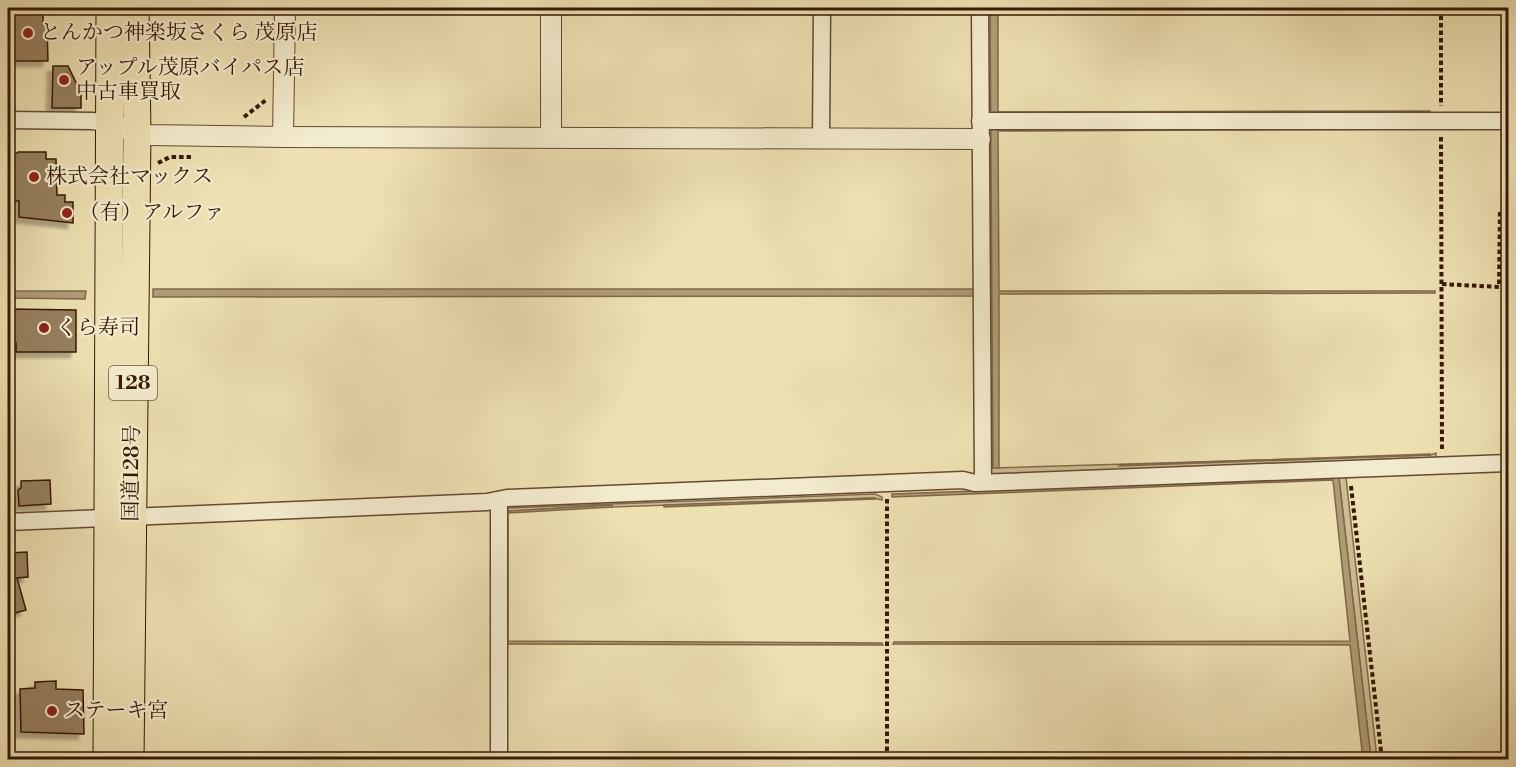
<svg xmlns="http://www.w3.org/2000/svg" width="1516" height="767" viewBox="0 0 1516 767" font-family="'Libre Bodoni','Noto Serif JP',serif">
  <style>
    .green { fill: #cebe94; stroke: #826c4c; stroke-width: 1.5 }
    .water { fill: #af9c76; stroke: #7f6848; stroke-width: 1.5 }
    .building { fill: #96805e; stroke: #371903; stroke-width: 1.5; filter: url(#shadow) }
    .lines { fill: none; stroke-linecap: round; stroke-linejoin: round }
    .minor-casing { stroke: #644b2f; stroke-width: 19 }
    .tertiary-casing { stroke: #644b2f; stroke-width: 22 }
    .trunk-casing { stroke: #371903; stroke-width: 29 }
    .path { stroke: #371903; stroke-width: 4; stroke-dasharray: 4.5 3; stroke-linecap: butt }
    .minor { stroke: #f3ebcd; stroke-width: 16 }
    .tertiary { stroke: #f3ebcd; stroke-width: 20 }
    .trunk { stroke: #ede0b2; stroke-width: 27 }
    .poi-dot { fill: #8f2418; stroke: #f3ebcd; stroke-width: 2 }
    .labels { text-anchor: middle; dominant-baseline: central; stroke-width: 4.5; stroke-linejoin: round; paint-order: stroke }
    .shield { fill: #f3ebcd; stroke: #6f5840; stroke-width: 1.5 }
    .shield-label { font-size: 20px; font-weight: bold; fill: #371903 }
    .poi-label { font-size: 21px; fill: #371903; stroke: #f3ebcd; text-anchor: start }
    .street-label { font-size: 21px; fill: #371903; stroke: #f3ebcd }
  </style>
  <defs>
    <filter id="shadow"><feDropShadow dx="-5.5" dy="5.5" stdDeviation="1.5" flood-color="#0004"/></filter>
  </defs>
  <rect width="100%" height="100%" fill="#ede0b2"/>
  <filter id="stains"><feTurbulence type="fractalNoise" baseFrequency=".00333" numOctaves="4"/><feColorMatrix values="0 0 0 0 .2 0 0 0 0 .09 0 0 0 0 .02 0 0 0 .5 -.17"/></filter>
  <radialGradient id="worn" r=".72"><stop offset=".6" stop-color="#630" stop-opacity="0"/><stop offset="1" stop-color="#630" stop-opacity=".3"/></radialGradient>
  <g class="green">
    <path d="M991 128 993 468 1430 455 1436 453V458L991 475 989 130Z"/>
    <path d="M1341 477H1346L1377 759H1371L1339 478Z"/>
    <path d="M875 494 882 497V500L874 498 612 507 611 505 504 512 507 508Z"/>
  </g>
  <g class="water">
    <path d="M990 8H998V112L1430 111 1434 129 998 131 999 291H1435V293L999 294V468H993Z"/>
    <path d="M153 289H975V296L153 297Z"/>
    <path d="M8 291H86L85 299 8 298Z"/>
    <path d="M1430 454V455L1119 466 1120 465Z"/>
    <path d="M1339 478 1371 759H1363L1350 645 893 644 894 642 1350 641 1333 480 892 497V494Z"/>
    <path d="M874 498 875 499 664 507V505Z"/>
    <path d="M612 505V507L508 513V641L882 643 883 645 507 644 506 511Z"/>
  </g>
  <g class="building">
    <path d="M9 8H43V25H47L48 61H9Z"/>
    <path d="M53 66H68L81 93V108H52Z"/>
    <path d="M18 152H46V159H56L57 195H65V202H73V223L19 217V201H12L11 158Z"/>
    <path d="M8 309 76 310V352H16V343L8 342Z"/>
    <path d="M50 480 51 504 19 506 18 490 21 488V481Z"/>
    <path d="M27 552 28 577 17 578 26 610 8 615V553Z"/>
    <path d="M56 681V689L83 690 84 734 21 732 20 689 35 688V682Z"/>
  </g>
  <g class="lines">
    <g class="minor-casing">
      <g id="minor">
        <path d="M980 8 983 482"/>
        <path d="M8 120 93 121 110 124"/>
        <path d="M980 121H1508"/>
        <path d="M821 138 822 8"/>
        <path d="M499 500V760"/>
        <path d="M8 522 487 502 507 498 963 480 975 483 1508 463"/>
      </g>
    </g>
    <g class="tertiary-casing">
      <g id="tertiary">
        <path d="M110 124 148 135 283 137 980 139"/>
        <path d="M283 137 285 8"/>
        <path d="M551 137V8"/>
      </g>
    </g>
    <g class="trunk-casing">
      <g id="trunk">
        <path d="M107 760 110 8"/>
        <path d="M130 760 137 132 135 8"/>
      </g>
    </g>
    <g class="path">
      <path d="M1441 8V106"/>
      <path d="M244 117 266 100"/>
      <path d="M1441 137 1442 451"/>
      <path d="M158 163 170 157H191"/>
      <path d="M1442 284 1499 287 1500 210H1508"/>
      <path d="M1351 486 1382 760"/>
      <path d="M887 499V760"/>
    </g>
    <use href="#minor" class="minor"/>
    <use href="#tertiary" class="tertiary"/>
    <use href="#trunk" class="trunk"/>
  </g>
  <g class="poi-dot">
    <circle cx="28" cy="33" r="6"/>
    <circle cx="64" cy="80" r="6"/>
    <circle cx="34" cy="177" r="6"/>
    <circle cx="67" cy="213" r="6"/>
    <circle cx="44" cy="328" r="6"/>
    <circle cx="52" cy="711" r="6"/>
  </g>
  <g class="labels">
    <rect class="shield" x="109" y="366" width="48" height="34" rx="4.5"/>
    <g class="shield-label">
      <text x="133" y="383">128</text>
    </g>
    <g class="poi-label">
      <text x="40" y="33">とんかつ神楽坂さくら 茂原店</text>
      <text x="76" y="68">アップル茂原バイパス店<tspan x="76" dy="24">中古車買取</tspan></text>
      <text x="46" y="177">株式会社マックス</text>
      <text x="79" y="213">（有）アルファ</text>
      <text x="56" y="328">くら寿司</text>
      <text x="64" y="711">ステーキ宮</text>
    </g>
    <g class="street-label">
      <text transform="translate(132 473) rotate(-89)">国道128号</text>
    </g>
  </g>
  <rect width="1516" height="767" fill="none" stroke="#ede0b2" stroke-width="30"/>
  <rect x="9" y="9" width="1498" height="749" fill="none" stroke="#371903" stroke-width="3"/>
  <rect x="15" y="15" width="1486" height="737" fill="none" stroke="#371903" stroke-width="1.5"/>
  <rect width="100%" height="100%" filter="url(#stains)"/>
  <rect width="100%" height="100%" fill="url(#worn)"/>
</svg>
